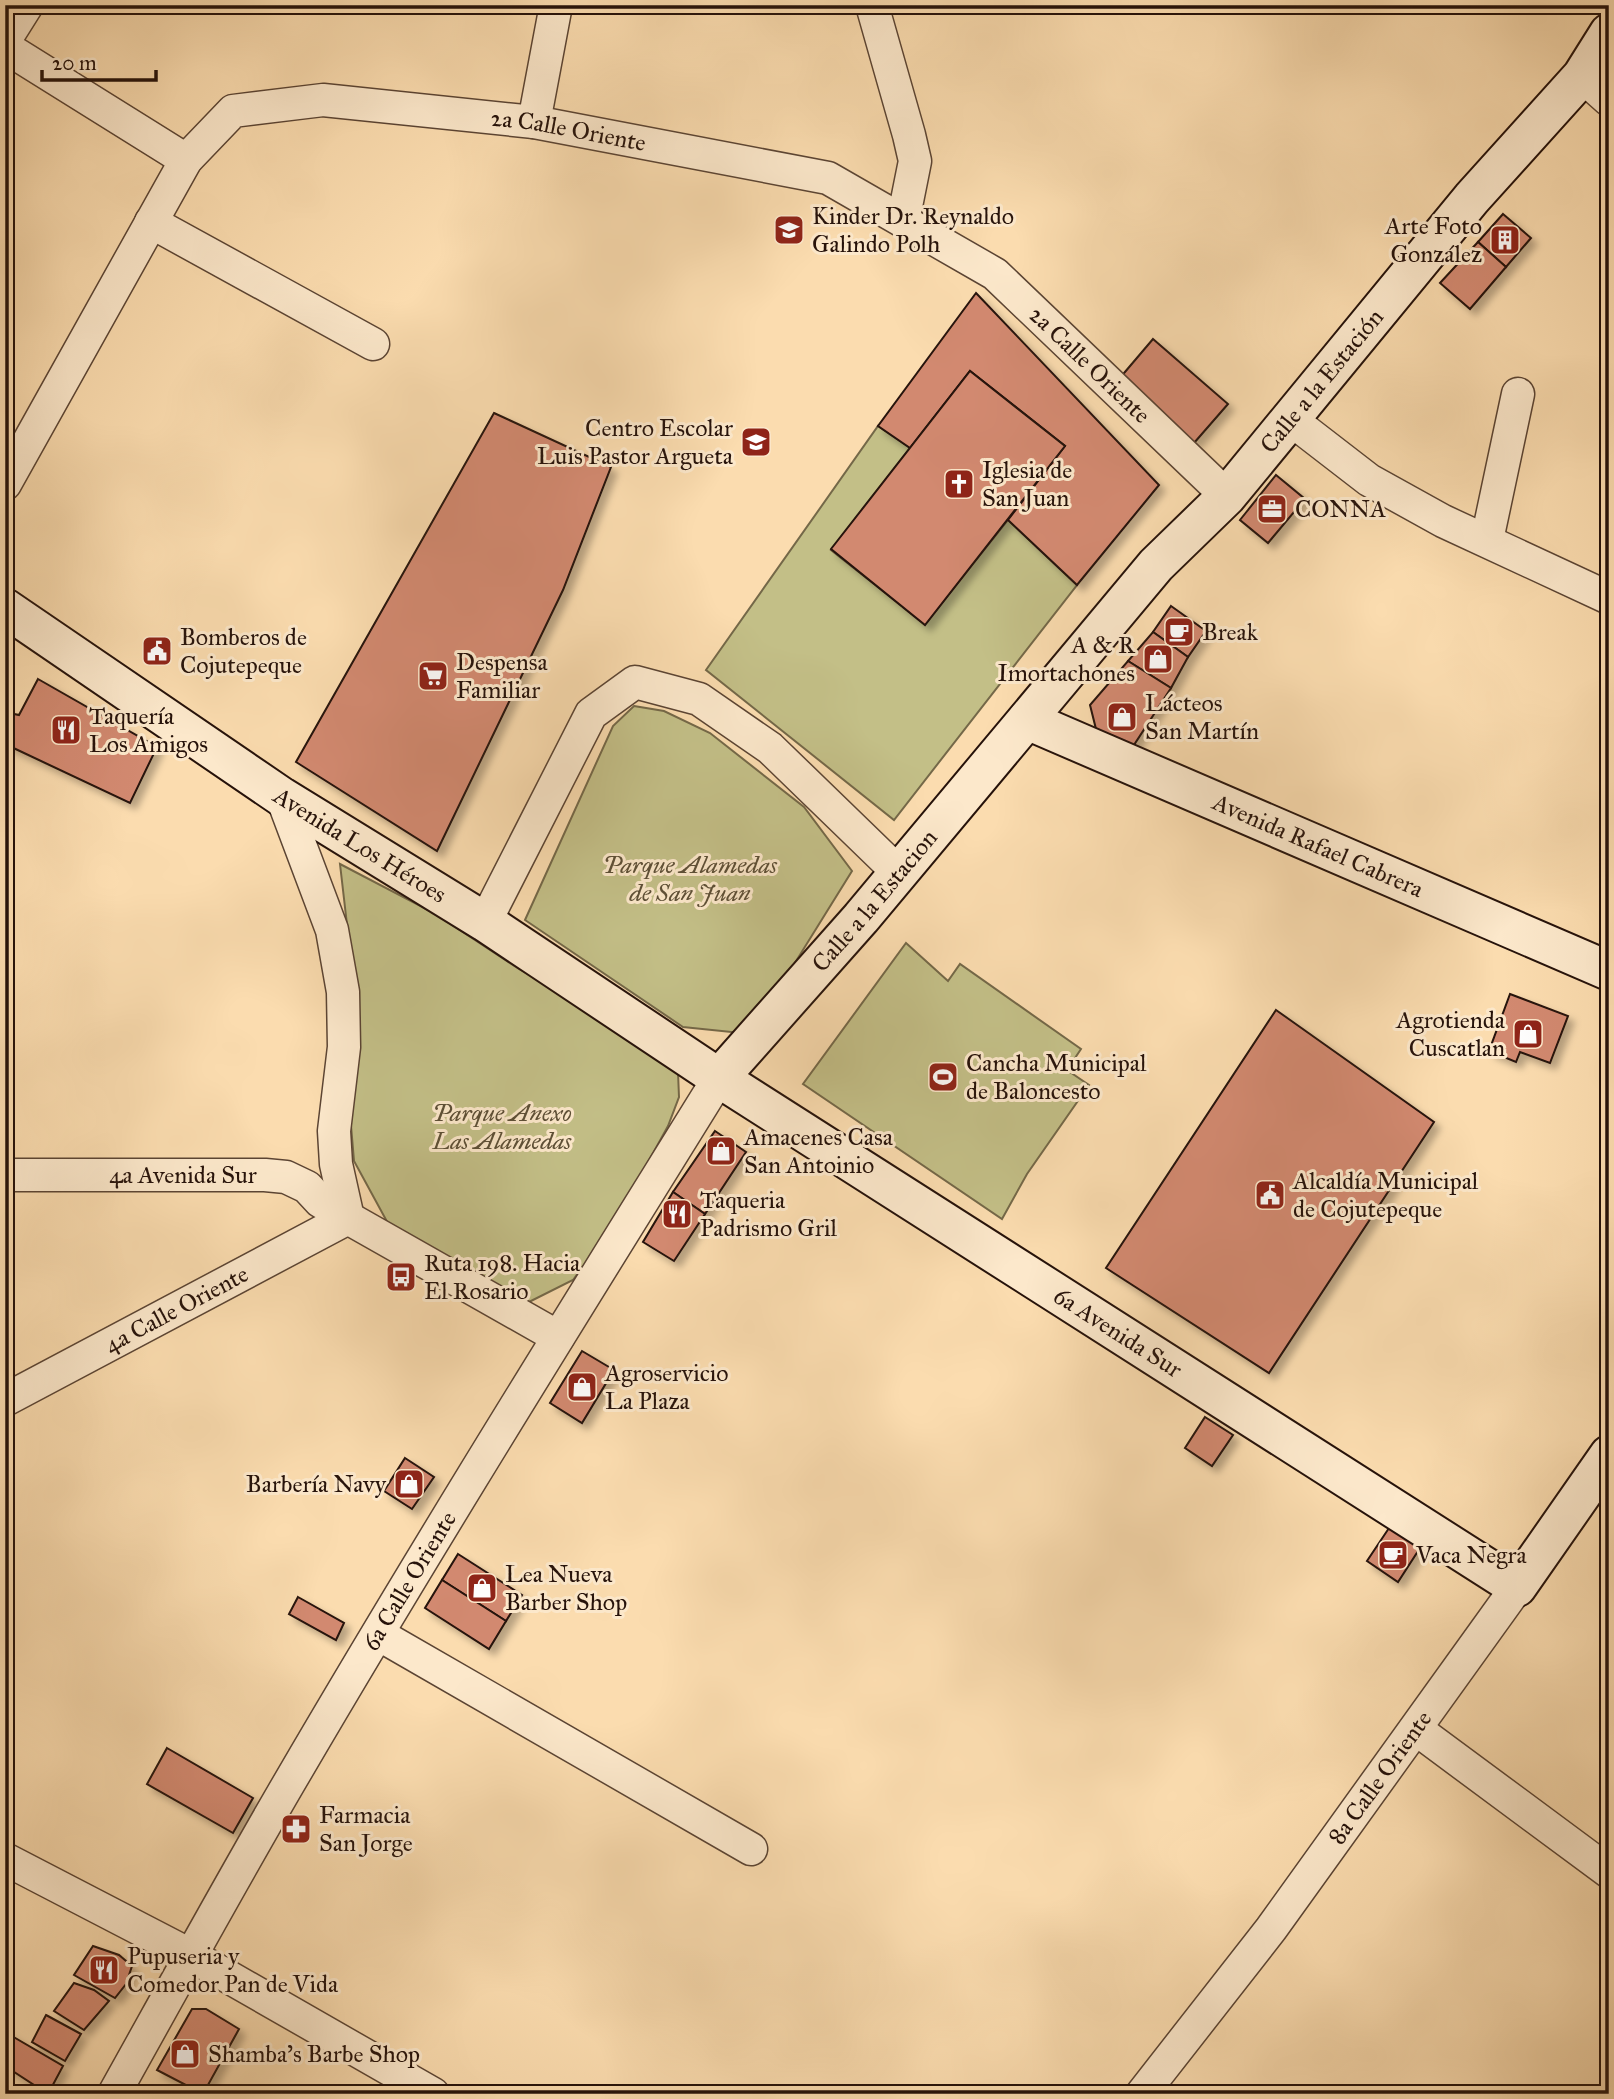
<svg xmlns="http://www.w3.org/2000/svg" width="1614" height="2099" viewBox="0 0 1614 2099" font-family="'IM FELL Great Primer',serif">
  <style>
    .green { fill: #c3bf87; stroke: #746848; stroke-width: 2 }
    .building { fill: #d28970; stroke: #26120a; stroke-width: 2; filter: url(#shadow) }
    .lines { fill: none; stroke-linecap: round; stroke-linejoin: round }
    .street-casing { stroke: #5b4433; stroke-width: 35 }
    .secondary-casing { stroke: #26120a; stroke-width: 42 }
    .street { stroke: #fce8cb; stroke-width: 32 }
    .secondary { stroke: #fce8cb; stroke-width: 38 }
    .labels { text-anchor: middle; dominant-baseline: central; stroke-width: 6; stroke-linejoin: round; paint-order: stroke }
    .street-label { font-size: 24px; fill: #26120a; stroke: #fce8cb }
    .poi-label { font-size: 24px; fill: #26120a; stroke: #fce8cb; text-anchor: start }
    .park-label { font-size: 24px; font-style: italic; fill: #5d4f36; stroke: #fce8cb }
  </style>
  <defs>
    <filter id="shadow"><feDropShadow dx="6" dy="6" stdDeviation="3.5" flood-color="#0004"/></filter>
  </defs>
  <rect width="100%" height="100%" fill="#fbdcaf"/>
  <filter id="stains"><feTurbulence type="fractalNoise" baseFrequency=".00286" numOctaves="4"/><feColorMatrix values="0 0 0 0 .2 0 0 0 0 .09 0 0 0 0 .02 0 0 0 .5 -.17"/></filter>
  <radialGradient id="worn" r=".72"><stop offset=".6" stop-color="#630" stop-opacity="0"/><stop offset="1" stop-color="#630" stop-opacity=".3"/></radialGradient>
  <g class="green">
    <path d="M878 426 910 448 831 550 925 624 1008 520 1077 585 894 820 706 670Z"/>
    <path d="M634 706 664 711 710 733 804 807 852 871 793 966 741 1033 683 1027 525 920 613 726Z"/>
    <path d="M340 864 434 913 519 969 602 1017 678 1072 679 1097 668 1126 613 1226 573 1280 509 1312 403 1251 354 1161 349 1102 355 994Z"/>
    <path d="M906 943 948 981 960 964 1081 1049 1067 1070 1089 1085 1027 1174 1002 1219 803 1084Z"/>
  </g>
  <g class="building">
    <path d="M1503 214 1531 238 1506 267 1478 242Z"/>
    <path d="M1478 242 1506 267 1470 309 1440 283Z"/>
    <path d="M976 293 1159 485 1077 585 1008 520 1065 446 970 371 910 448 878 426Z"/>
    <path d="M1153 339 1228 404 1194 443 1119 379Z"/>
    <path d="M970 371 1065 446 925 625 831 549Z"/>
    <path d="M494 413 611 467 563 590 437 851 296 762Z"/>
    <path d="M1276 475 1305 499 1268 543 1240 520Z"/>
    <path d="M1171 606 1206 631 1188 657 1153 632Z"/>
    <path d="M1153 632 1188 657 1171 688 1128 661Z"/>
    <path d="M1128 661 1171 688 1130 751 1096 729 1090 705Z"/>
    <path d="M38 679 157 747 130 803 5 744V712L19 715Z"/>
    <path d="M1510 994 1568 1016 1550 1063 1520 1052 1516 1062 1489 1051Z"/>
    <path d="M1276 1010 1434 1122 1269 1373 1106 1268Z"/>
    <path d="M715 1131 746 1152 705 1214 673 1192Z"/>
    <path d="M673 1192 705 1214 674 1261 643 1242Z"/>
    <path d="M582 1351 614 1370 582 1423 550 1403Z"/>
    <path d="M1205 1417 1233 1435 1212 1466 1185 1448Z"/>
    <path d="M405 1458 434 1477 412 1509 384 1491Z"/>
    <path d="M1389 1528 1420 1548 1398 1582 1367 1561Z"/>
    <path d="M458 1554 522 1595 506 1621 442 1580Z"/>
    <path d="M442 1580 506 1621 489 1649 425 1608Z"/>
    <path d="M298 1597 344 1623 336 1640 289 1614Z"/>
    <path d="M167 1748 253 1798 233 1833 147 1784Z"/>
    <path d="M93 1946 119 1955 132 1966 126 1984 115 1998 74 1975Z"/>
    <path d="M74 1983 94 1990 109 2001 84 2030 54 2011Z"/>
    <path d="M192 2009H206L239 2029 203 2094 157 2070Z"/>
    <path d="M46 2015 81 2034 65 2061 32 2042Z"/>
    <path d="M5 2032 63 2066 48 2094 5 2066Z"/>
  </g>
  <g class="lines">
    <g class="street-casing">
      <g id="street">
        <path d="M872 5 909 135 915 161 903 221"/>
        <path d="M5 40 27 5"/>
        <path d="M5 47 186 160"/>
        <path d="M1582 76 1609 100"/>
        <path d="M534 122 556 5"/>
        <path d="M151 222 373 344"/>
        <path d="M1290 419 1369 480 1443 521 1609 598"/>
        <path id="s1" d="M5 484 186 160 233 111 323 100 534 122 828 178 995 274 1227 496"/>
        <path d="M1487 540 1518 394"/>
        <path d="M282 797 332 930 343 992 344 1047 334 1131 336 1164 348 1218"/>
        <path d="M485 922 591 714 635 682 699 699 770 748 899 873"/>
        <path id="s2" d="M5 1175H265L286 1177 307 1187 320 1201 348 1218 558 1337"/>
        <path id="s3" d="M5 1400 348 1218"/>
        <path d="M378 1634 751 1849"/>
        <path d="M1416 1729 1609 1872"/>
        <path d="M5 1859 192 1956 433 2094"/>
        <path id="s4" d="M114 2094C172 1990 229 1886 289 1783 428 1545 574 1312 719 1078"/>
        <path id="s5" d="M1142 2094 1271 1929 1517 1587"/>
      </g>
    </g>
    <g class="secondary-casing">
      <g id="secondary">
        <path id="s6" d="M5 608 282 797 485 922 719 1078 1517 1587 1609 1455"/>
        <path id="s7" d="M1027 720 1609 971"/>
        <path id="s8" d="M719 1078 861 918 1156 565 1227 496 1472 198 1582 76 1609 33"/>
      </g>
    </g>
    <use href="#street" class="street"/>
    <use href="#secondary" class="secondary"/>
  </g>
  <defs>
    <g id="school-square" transform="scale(1.575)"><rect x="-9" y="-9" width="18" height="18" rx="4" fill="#8f2418" stroke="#fce8cb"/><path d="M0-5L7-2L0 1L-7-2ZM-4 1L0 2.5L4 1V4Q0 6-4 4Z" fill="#fff"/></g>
    <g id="building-square" transform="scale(1.575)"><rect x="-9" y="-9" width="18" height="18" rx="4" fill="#8f2418" stroke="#fce8cb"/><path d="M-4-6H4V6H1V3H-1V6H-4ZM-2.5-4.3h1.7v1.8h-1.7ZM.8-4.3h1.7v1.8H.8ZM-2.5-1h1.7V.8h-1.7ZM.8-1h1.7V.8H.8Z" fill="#fff"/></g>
    <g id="church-square" transform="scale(1.575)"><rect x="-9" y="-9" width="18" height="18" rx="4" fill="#8f2418" stroke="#fce8cb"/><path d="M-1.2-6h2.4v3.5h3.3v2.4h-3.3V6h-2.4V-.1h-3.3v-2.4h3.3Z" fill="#fff"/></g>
    <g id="office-square" transform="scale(1.575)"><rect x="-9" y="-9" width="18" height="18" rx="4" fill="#8f2418" stroke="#fce8cb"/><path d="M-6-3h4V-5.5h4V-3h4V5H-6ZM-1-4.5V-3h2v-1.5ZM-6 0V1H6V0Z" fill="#fff"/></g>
    <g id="cafe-square" transform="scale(1.575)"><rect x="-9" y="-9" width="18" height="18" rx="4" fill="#8f2418" stroke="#fce8cb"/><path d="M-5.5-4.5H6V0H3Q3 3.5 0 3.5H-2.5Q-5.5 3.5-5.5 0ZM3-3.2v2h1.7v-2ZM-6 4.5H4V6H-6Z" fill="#fff"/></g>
    <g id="civic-square" transform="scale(1.575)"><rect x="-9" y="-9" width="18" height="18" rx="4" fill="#8f2418" stroke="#fce8cb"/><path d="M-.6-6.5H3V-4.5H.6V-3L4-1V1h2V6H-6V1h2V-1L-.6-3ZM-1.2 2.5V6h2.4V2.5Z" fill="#fff"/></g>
    <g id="shop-square" transform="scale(1.575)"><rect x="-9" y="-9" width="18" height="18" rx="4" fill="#8f2418" stroke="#fce8cb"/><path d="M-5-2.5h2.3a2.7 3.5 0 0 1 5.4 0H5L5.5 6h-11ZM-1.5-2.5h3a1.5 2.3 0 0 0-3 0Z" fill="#fff"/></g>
    <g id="supermarket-square" transform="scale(1.575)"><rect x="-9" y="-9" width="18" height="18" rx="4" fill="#8f2418" stroke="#fce8cb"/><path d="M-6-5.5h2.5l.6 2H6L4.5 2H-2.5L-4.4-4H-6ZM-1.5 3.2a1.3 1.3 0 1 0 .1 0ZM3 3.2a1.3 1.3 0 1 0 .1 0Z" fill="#fff"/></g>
    <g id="restaurant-square" transform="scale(1.575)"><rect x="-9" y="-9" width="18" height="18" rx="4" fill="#8f2418" stroke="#fce8cb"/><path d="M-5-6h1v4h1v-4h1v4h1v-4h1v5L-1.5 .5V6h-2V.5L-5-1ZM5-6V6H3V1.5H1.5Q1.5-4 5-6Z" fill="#fff"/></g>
    <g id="stadium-square" transform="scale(1.575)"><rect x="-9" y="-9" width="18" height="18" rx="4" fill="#8f2418" stroke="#fce8cb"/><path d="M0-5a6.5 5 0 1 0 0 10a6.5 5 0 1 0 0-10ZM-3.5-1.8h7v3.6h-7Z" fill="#fff"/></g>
    <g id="bus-square" transform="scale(1.575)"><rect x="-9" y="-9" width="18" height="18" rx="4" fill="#8f2418" stroke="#fce8cb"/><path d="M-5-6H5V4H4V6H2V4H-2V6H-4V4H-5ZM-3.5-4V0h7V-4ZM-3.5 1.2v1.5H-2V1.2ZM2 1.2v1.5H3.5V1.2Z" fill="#fff"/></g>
    <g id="pharmacy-square" transform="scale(1.575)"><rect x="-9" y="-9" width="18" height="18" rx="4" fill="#8f2418" stroke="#fce8cb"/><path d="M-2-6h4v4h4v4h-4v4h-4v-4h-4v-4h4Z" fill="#fff"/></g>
  </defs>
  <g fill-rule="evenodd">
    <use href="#school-square" x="789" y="230"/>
    <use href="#building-square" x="1505" y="240"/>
    <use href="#school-square" x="756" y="442"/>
    <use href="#church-square" x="959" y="484"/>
    <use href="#office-square" x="1272" y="509"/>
    <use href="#cafe-square" x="1179" y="632"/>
    <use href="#civic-square" x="157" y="651"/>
    <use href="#shop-square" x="1158" y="659"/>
    <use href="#supermarket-square" x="433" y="676"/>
    <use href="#shop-square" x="1122" y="717"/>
    <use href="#restaurant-square" x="66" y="730"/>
    <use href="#shop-square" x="1528" y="1034"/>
    <use href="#stadium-square" x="943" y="1077"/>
    <use href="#shop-square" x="721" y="1151"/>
    <use href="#civic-square" x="1270" y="1195"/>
    <use href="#restaurant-square" x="677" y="1214"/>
    <use href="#bus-square" x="401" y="1277"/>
    <use href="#shop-square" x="582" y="1387"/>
    <use href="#shop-square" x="409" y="1484"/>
    <use href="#cafe-square" x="1393" y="1555"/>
    <use href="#shop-square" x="482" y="1588"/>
    <use href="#pharmacy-square" x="296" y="1829"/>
    <use href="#restaurant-square" x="104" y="1970"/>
    <use href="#shop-square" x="185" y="2054"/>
  </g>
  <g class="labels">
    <g class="street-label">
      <text stroke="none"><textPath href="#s1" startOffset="777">2a Calle Oriente</textPath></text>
      <text stroke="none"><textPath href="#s1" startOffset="1365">2a Calle Oriente</textPath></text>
      <text stroke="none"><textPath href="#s8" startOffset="922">Calle a la Estación</textPath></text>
      <text stroke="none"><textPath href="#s6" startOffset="427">Avenida Los Héroes</textPath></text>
      <text stroke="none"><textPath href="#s7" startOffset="317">Avenida Rafael Cabrera</textPath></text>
      <text stroke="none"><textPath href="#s8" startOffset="236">Calle a la Estacion</textPath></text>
      <text stroke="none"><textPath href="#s2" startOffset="178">4a Avenida Sur</textPath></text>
      <text stroke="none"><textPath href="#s3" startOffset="194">4a Calle Oriente</textPath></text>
      <text stroke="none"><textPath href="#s6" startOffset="1328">6a Avenida Sur</textPath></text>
      <text stroke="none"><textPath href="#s4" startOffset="592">6a Calle Oriente</textPath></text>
      <text stroke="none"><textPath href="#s5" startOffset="396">8a Calle Oriente</textPath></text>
    </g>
    <g class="poi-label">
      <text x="812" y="216">Kinder Dr. Reynaldo<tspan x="812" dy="28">Galindo Polh</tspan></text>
      <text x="1482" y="226" text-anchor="end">Arte Foto<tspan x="1482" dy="28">González</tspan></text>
      <text x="733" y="428" text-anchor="end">Centro Escolar<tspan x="733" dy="28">Luis Pastor Argueta</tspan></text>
      <text x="982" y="470">Iglesia de<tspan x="982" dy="28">San Juan</tspan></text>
      <text x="1295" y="509">CONNA</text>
      <text x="1202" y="632">Break</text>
      <text x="180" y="637">Bomberos de<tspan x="180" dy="28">Cojutepeque</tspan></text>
      <text x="1135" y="645" text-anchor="end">A &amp; R<tspan x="1135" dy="28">Imortachones</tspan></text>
      <text x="456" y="662">Despensa<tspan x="456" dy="28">Familiar</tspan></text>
      <text x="1145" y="703">Lácteos<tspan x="1145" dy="28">San Martín</tspan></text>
      <text x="89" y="716">Taquería<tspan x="89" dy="28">Los Amigos</tspan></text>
      <text x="1505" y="1020" text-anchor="end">Agrotienda<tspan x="1505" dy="28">Cuscatlan</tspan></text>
      <text x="966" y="1063">Cancha Municipal<tspan x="966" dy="28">de Baloncesto</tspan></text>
      <text x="744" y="1137">Amacenes Casa<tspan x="744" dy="28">San Antoinio</tspan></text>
      <text x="1293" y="1181">Alcaldía Municipal<tspan x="1293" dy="28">de Cojutepeque</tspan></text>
      <text x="700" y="1200">Taqueria<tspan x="700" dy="28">Padrismo Gril</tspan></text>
      <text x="424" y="1263">Ruta 198. Hacia<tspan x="424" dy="28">El Rosario</tspan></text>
      <text x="605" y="1373">Agroservicio<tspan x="605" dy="28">La Plaza</tspan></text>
      <text x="386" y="1484" text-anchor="end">Barbería Navy</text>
      <text x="1416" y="1555">Vaca Negra</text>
      <text x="505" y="1574">Lea Nueva<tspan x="505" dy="28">Barber Shop</tspan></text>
      <text x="319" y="1815">Farmacia<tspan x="319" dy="28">San Jorge</tspan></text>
      <text x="127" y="1956">Pupuseria y<tspan x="127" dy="28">Comedor Pan de Vida</tspan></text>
      <text x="208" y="2054">Shamba's Barbe Shop</text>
    </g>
    <g class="park-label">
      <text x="690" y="865">Parque Alamedas<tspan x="690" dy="28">de San Juan</tspan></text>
      <text x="502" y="1113">Parque Anexo<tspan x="502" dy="28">Las Alamedas</tspan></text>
    </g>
  </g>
  <rect width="1614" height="2099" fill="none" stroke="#fbdcaf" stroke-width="28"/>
  <rect x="7" y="7" width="1600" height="2085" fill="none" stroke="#26120a" stroke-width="3.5"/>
  <rect x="14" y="14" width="1586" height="2071" fill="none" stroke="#26120a" stroke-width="2"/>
  <path d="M42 70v10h114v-10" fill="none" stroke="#26120a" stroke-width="3.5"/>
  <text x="52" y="70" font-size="21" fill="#26120a" stroke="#fce8cb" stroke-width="5" paint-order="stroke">20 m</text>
  <rect width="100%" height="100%" filter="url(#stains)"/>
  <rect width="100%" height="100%" fill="url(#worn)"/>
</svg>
